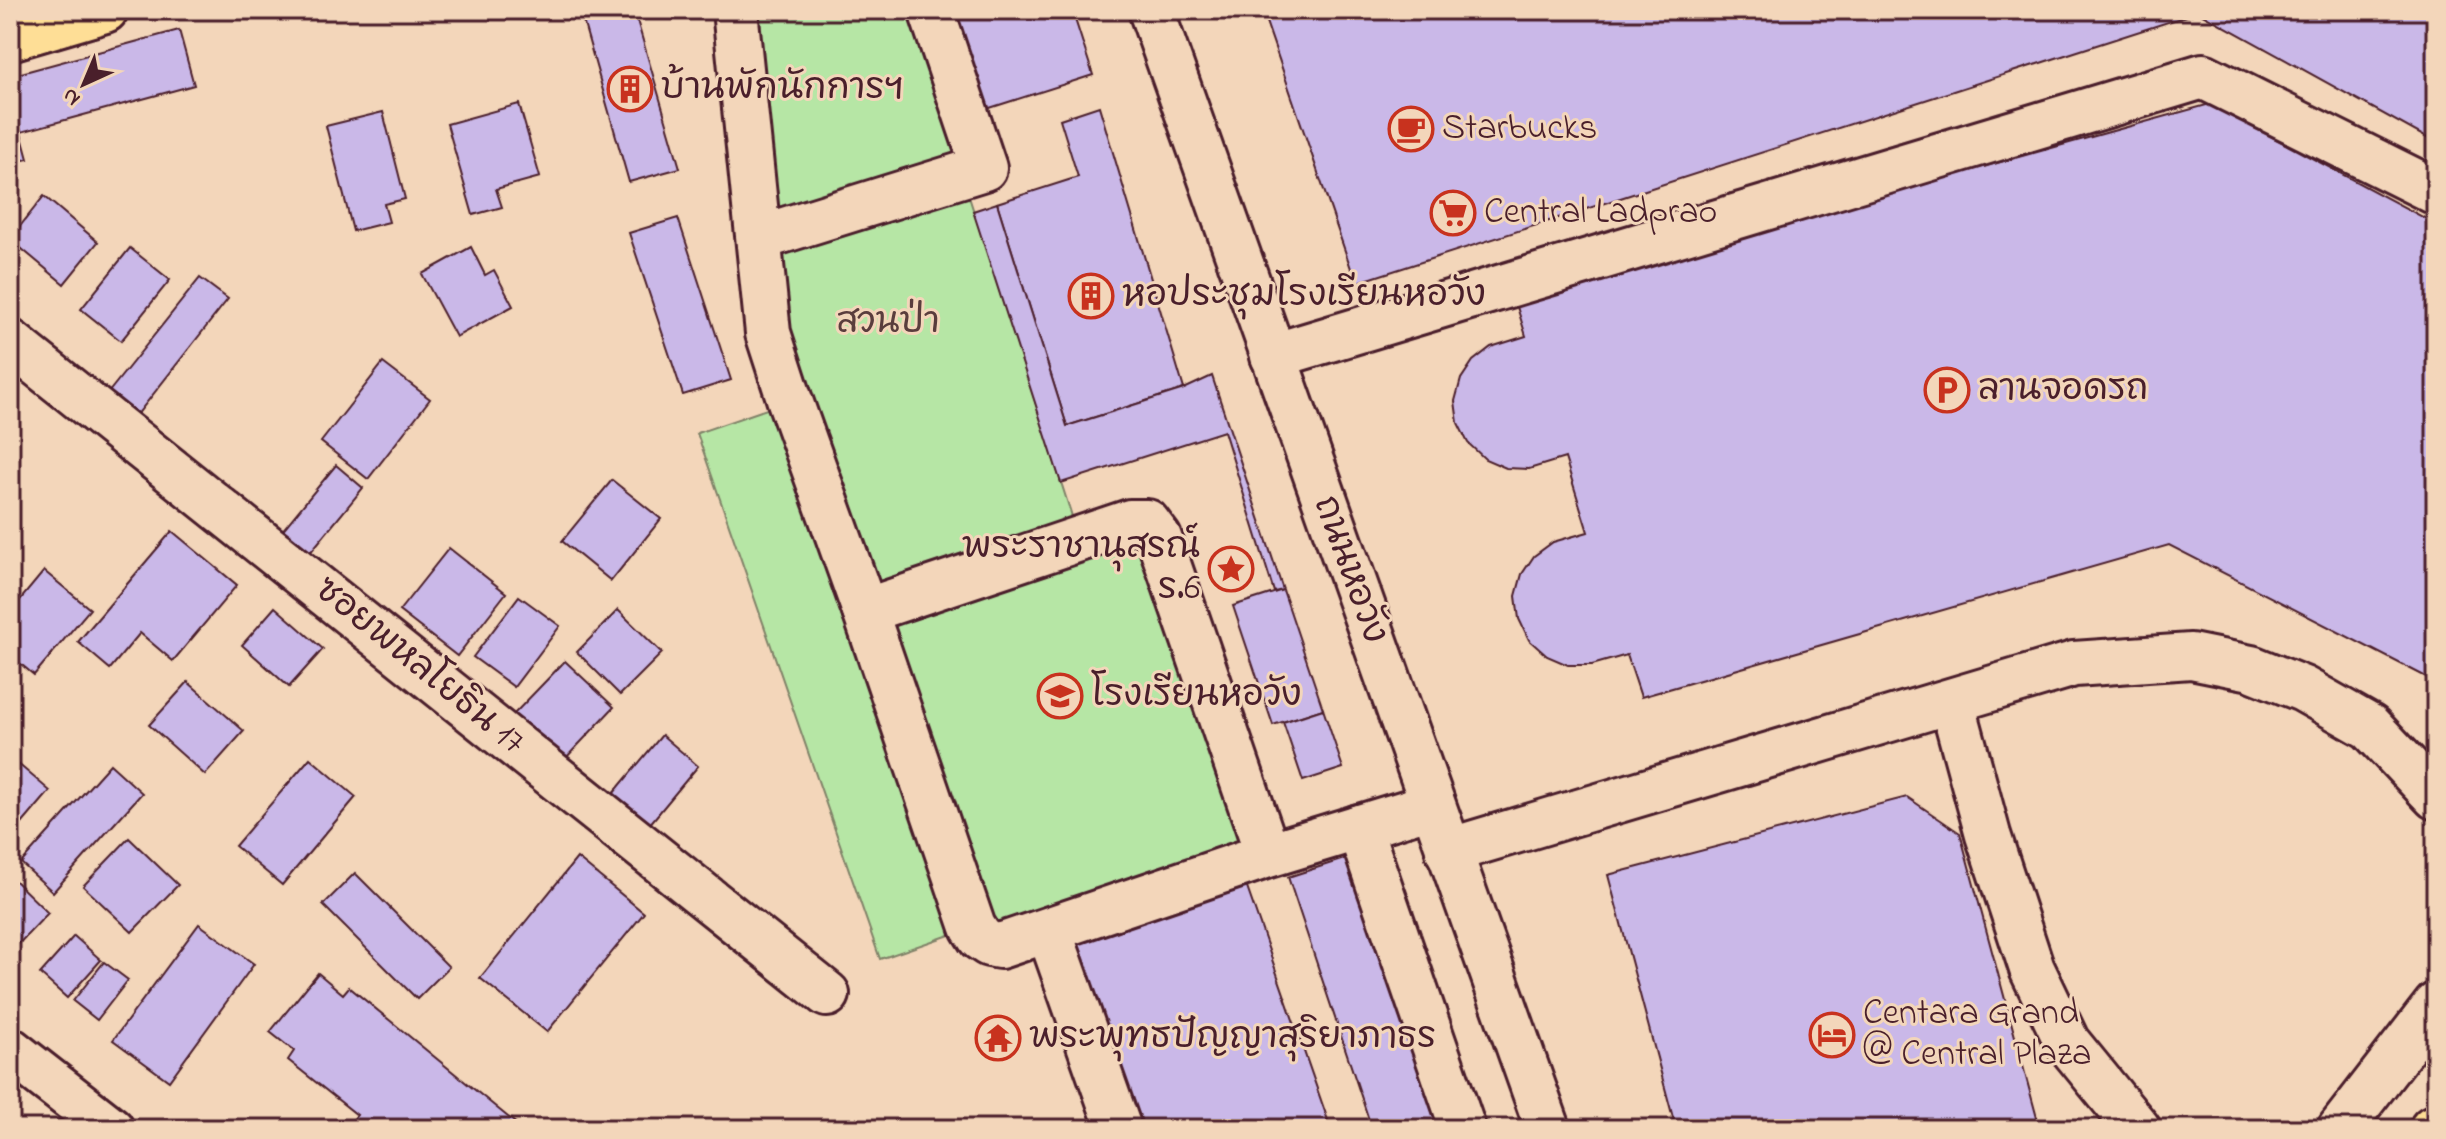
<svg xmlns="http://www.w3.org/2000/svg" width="2446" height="1139" viewBox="0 0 2446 1139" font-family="'Indie Flower','Playpen Sans Thai',sans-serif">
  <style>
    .green { fill: #b6e6a5; stroke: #808268; stroke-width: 2 }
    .building { fill: #cab8e8; stroke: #4a1f2b; stroke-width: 2 }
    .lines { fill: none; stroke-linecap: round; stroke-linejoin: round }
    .minor-casing { stroke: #4a1f2b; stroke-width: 50 }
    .major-casing { stroke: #4a1f2b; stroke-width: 50 }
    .highway-casing { stroke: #4a1f2b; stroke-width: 50 }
    .minor { stroke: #f3d6ba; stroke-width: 44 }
    .major { stroke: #fede96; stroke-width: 44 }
    .highway { stroke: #fede96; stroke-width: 44 }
    .labels { text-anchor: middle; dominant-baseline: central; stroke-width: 6; stroke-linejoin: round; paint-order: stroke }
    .poi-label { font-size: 36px; fill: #4a1f2b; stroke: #f3d6ba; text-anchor: start }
    .park-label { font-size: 36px; fill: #5a3d3d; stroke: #f3d6ba }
    .street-label { font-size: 36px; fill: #4a1f2b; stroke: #f3d6ba }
  </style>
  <rect width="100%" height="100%" fill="#f3d6ba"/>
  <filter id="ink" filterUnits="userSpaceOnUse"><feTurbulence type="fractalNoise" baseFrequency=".0125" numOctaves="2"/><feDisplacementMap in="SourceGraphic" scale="16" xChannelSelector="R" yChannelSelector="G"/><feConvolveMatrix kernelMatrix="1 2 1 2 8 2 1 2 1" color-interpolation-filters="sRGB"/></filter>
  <g filter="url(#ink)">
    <path class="green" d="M735 10H931L962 175 1079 538 1130 522 1268 855 989 944 973 927 880 959 697 433 790 401 768 333Z"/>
    <g class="building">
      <path d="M580 10H634L680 168 629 182Z"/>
      <path d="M938 10H1072L1093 75 974 113Z"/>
      <path d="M1262 10H2436V143L2199 12 1356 283Z"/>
      <path d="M179 30 194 85 21 132 10 92V76Z"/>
      <path d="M10 92 28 159 10 163Z"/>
      <path d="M519 104 540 177 496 189 502 207 473 215 447 124Z"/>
      <path d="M2210 104 2436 224V682L2169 545 1641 697 1627 655 1592 665H1568L1547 656 1529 640 1519 619 1516 596 1522 574 1534 556 1553 542 1588 532 1565 458 1529 469 1506 468 1485 459 1468 443 1458 423 1455 401 1461 379 1473 361 1491 347 1526 336 1514 297Z"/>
      <path d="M1099 106 1184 389 1067 426 997 203 1078 177 1060 119Z"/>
      <path d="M383 112 405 199 384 204 389 222 353 231 326 126Z"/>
      <path d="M44 196 98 242 64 284 10 239Z"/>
      <path d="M997 203 1067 426 1184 389 1212 376 1283 590 1274 592 1224 431 1061 483 973 211Z"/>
      <path d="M678 218 731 380 683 395 629 233Z"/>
      <path d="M471 247 485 275 494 270 513 306 456 337 422 274Z"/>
      <path d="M130 248 170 280 121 341 81 309Z"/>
      <path d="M200 278 228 299 136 416 108 393Z"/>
      <path d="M383 363 430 399 368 479 321 442Z"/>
      <path d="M336 465 363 488 309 554 281 532Z"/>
      <path d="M612 480 661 519 611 581 562 541Z"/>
      <path d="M172 531 237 585 173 661 140 633 110 669 78 642Z"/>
      <path d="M449 548 506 593 457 656 399 611Z"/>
      <path d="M44 571 90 609 34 675 10 655V612Z"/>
      <path d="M1283 590 1323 709 1273 725 1233 606Z"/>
      <path d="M519 596 560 626 514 687 473 657Z"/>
      <path d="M275 607 323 649 289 687 242 645Z"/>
      <path d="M618 610 662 653 620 695 577 652Z"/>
      <path d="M565 661 614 707 563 761 514 714Z"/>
      <path d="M188 682 244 731 205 775 149 725Z"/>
      <path d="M1323 709 1343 768 1303 781 1283 722Z"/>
      <path d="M662 735 698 766 649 825 613 794Z"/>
      <path d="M10 757 50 791 10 838Z"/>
      <path d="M310 758 356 797 282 885 235 846Z"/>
      <path d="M110 764 142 793 53 892 21 863Z"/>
      <path d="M1907 797 1960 833 2040 1129H1676L1608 875Z"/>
      <path d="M129 838 178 885 132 932 83 886Z"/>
      <path d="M1360 854 1452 1129H1372L1288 877Z"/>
      <path d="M577 858 644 913 547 1032 480 978Z"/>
      <path d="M355 873 449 967 417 999 323 905Z"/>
      <path d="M13 879 48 913 10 953V883Z"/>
      <path d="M1244 879 1331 1129H1143L1076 940Z"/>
      <path d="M199 924 254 964 169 1081 113 1040Z"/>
      <path d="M74 936 101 960 67 998 40 974Z"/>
      <path d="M104 962 128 980 97 1020 73 1001Z"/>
      <path d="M318 973 343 994 349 987 519 1126 517 1129H349L347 1127 357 1115 288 1060 294 1051 270 1032Z"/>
    </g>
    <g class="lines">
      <g class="minor-casing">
        <g id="minor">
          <path d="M735 10 768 333 790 401 865 611"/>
          <path d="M1151 10 1548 1129"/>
          <path d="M759 238 984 168 931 10"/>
          <path d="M10 342 827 994"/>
          <path d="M1273 356 2203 76 2436 192"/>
          <path d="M1952 702 1988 835 2032 969 2067 1042 2138 1129"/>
          <path d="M1359 827 1463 1129"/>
          <path d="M1448 851 2074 664 2191 656 2251 668 2303 689 2370 727 2436 797"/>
          <path d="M1268 855 1159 538 1147 522H1130L865 611 973 927 980 938 989 944 1000 946 1268 855 1432 805"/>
          <path d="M1049 931 1119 1129"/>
          <path d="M10 1050 111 1129"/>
          <path d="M2340 1129 2436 1005"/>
        </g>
      </g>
      <g class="major-casing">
        <path id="major" d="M10 38 105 10"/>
      </g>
      <g class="highway-casing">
        <path id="highway" d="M2432 1129 2433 1128"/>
      </g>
      <use href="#minor" class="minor"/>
      <use href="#major" class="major"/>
      <use href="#highway" class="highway"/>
    </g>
  </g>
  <defs>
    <g id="building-ring" transform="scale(2.3)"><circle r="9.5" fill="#f3d6ba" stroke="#c8321e" stroke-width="1.5"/><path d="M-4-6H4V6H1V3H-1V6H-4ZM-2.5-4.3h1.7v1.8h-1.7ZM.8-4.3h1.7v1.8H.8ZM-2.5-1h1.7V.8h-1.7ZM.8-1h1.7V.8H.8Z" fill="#c8321e"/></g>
    <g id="cafe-ring" transform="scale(2.3)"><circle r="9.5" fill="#f3d6ba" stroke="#c8321e" stroke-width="1.5"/><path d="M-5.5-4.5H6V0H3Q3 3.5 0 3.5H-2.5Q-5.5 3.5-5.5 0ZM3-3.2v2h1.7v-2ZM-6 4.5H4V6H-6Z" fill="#c8321e"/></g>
    <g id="supermarket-ring" transform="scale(2.3)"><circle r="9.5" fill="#f3d6ba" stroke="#c8321e" stroke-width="1.5"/><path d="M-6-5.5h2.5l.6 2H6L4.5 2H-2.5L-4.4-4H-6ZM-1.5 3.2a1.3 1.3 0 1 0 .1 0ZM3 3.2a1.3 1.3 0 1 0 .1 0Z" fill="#c8321e"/></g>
    <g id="parking-ring" transform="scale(2.3)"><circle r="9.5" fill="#f3d6ba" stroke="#c8321e" stroke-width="1.5"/><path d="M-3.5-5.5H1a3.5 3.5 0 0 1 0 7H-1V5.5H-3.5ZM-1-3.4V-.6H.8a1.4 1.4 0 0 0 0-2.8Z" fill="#c8321e"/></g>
    <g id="sight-ring" transform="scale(2.3)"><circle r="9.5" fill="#f3d6ba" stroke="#c8321e" stroke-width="1.5"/><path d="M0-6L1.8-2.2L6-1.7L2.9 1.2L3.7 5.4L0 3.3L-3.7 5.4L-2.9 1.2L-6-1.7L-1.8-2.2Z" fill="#c8321e"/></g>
    <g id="school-ring" transform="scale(2.3)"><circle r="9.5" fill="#f3d6ba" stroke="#c8321e" stroke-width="1.5"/><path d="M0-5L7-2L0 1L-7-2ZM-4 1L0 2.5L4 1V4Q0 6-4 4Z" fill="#c8321e"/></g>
    <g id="hotel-ring" transform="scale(2.3)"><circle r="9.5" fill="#f3d6ba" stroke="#c8321e" stroke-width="1.5"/><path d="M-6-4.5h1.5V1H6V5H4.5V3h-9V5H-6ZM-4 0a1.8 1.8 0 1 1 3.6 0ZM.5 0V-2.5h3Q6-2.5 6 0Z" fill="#c8321e"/></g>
    <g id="temple-ring" transform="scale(2.3)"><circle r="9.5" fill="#f3d6ba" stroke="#c8321e" stroke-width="1.5"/><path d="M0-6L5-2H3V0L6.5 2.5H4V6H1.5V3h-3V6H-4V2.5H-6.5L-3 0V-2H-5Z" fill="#c8321e"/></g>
  </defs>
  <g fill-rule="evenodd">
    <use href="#building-ring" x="630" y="89"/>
    <use href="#cafe-ring" x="1411" y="129"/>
    <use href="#supermarket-ring" x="1453" y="213"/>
    <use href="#building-ring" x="1091" y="296"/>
    <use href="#parking-ring" x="1947" y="390"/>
    <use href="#sight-ring" x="1231" y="569"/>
    <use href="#school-ring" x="1060" y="696"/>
    <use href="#hotel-ring" x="1832" y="1035"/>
    <use href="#temple-ring" x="998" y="1038"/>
  </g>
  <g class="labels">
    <g class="poi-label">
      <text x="661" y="89">บ้านพักนักการฯ</text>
      <text x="1442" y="129">Starbucks</text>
      <text x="1484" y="213">Central Ladprao</text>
      <text x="1122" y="296">หอประชุมโรงเรียนหอวัง</text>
      <text x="1978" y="390">ลานจอดรถ</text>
      <text x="1200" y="548" text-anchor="end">พระราชานุสรณ์<tspan x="1200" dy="41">ร.6</tspan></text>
      <text x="1091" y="696">โรงเรียนหอวัง</text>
      <text x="1863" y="1014">Centara Grand<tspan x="1863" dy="41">@ Central Plaza</tspan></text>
      <text x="1029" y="1038">พระพุทธปัญญาสุริยาภาธร</text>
    </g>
    <g class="park-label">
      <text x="888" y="323">สวนป่า</text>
    </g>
    <g class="street-label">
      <text transform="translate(1349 570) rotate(70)">ถนนหอวัง</text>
      <text transform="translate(419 667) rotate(39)">ซอยพหลโยธิน 17</text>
    </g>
  </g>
  <rect width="2446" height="1139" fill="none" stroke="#f3d6ba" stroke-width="40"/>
  <rect x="20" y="20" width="2406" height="1099" fill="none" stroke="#4a1f2b" stroke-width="3" filter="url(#ink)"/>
  <g transform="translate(84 84) rotate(224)" stroke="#f3d6ba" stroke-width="6" paint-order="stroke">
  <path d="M0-6L14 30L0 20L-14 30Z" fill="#4a1f2b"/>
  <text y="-12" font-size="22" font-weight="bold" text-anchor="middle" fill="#4a1f2b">N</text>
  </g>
</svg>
